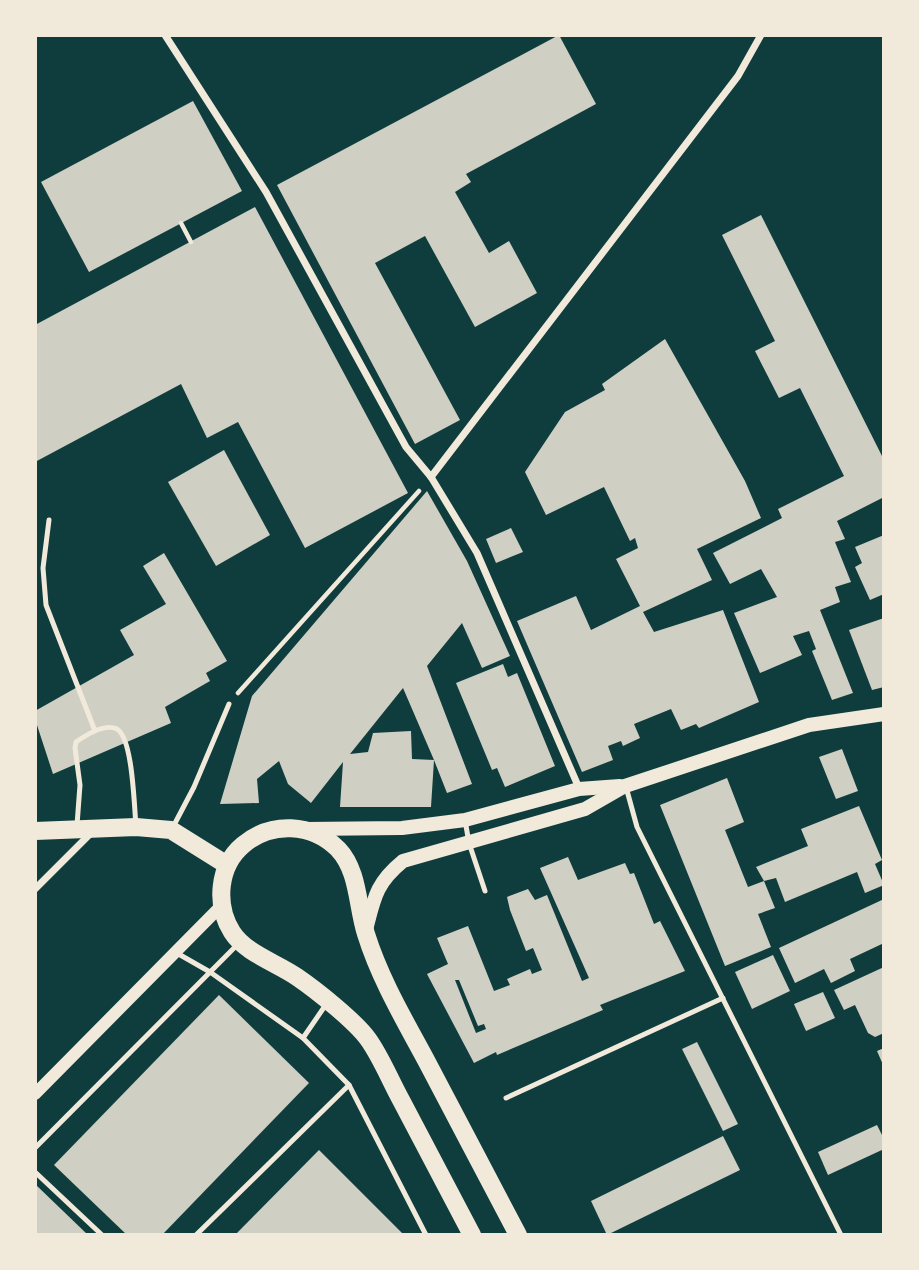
<svg xmlns="http://www.w3.org/2000/svg" width="919" height="1270" viewBox="0 0 919 1270" font-family="'Asap Condensed',sans-serif">
  <style>
    .building { fill: #cfcfc3; fill-rule: evenodd }
    .lines { fill: none; stroke-linecap: round; stroke-linejoin: round }
    .path { stroke: #f1e9da; stroke-width: 4.5 }
    .service { stroke: #f1e9da; stroke-width: 5 }
    .minor { stroke: #f1e9da; stroke-width: 7 }
    .tertiary { stroke: #f1e9da; stroke-width: 12 }
    .secondary { stroke: #f1e9da; stroke-width: 14 }
    .primary { stroke: #f1e9da; stroke-width: 18 }
  </style>
  <rect width="100%" height="100%" fill="#0f3d3e"/>
  <g class="building">
    <path d="M559 35 596 104 466 174 471 182 455 192 489 253 509 241 537 293 475 327 425 236 375 263 460 420 415 444 277 185Z"/>
    <path d="M193 101 242 191 89 272 41 182Z"/>
    <path d="M255 207 408 493 305 548 238 422 207 438 181 384 35 462V325Z"/>
    <path d="M761 215 884 460V497L837 521 845 539 835 542 851 582 835 587 840 602 820 610 853 693 832 700 812 651 816 649 809 631 793 636 802 655 760 673 734 613 777 597 761 569 730 584 713 553 782 518 778 509 844 476 800 388 779 398 755 351 775 341 722 235Z"/>
    <path d="M665 339 745 481 761 518 697 549 712 580 643 612 654 632 723 610 759 702 699 728 696 724 681 730 671 709 634 724 640 738 623 746 621 741 608 746 613 760 582 772 517 621 576 596 591 630 640 606 616 559 638 548 635 538 630 541 604 487 546 515 525 472 565 412 605 390 602 384Z"/>
    <path d="M224 450 270 535 216 566 168 482Z"/>
    <path d="M427 491 467 561 510 656 482 668 462 623 427 666 472 784 447 793 434 760 403 688 350 754 368 752 373 733 411 731 412 759 434 760 431 807H340L343 762 311 803 288 784 279 761 257 779 259 803 220 804 252 696Z"/>
    <path d="M511 528 523 552 496 563 486 539Z"/>
    <path d="M884 535V594L870 600 855 567 862 563 855 547Z"/>
    <path d="M164 553 227 661 206 673 210 681 165 707 171 723 53 774 35 719V711L134 655 120 630 166 604 143 566Z"/>
    <path d="M884 618V687L872 690 849 630Z"/>
    <path d="M503 664 508 677 517 673 555 766 505 787 497 768 492 770 456 683Z"/>
    <path d="M842 749 858 791 836 799 819 757Z"/>
    <path d="M727 778 744 822 725 830 748 887 764 881 775 908 758 914 771 947 725 966 660 805Z"/>
    <path d="M859 806 882 860 875 864 884 885 865 893 857 872 785 902 776 878 764 881 756 867 808 846 801 829Z"/>
    <path d="M568 857 578 880 625 863 630 874 634 873 654 924 660 921 685 971 600 1005 603 1010 497 1055 496 1052 474 1063 427 974 448 964 437 938 468 926 494 991 510 985 507 979 530 969 532 974 542 970 533 948 526 951 510 910 507 897 528 889 535 900 547 895 582 981 589 978 540 868ZM455 980H459L478 1026 484 1024 486 1029 476 1033Z"/>
    <path d="M884 899V943L850 959 855 971 831 983 824 969 795 983 779 948Z"/>
    <path d="M773 955 790 991 752 1009 735 972Z"/>
    <path d="M884 967V1033L875 1037 868 1033 855 1005 844 1010 834 990Z"/>
    <path d="M823 992 835 1018 806 1031 794 1004Z"/>
    <path d="M219 995 309 1083 162 1235H127L54 1165Z"/>
    <path d="M697 1042 738 1124 723 1131 682 1049Z"/>
    <path d="M884 1048V1067L877 1051Z"/>
    <path d="M877 1125 884 1139V1149L828 1175 818 1152Z"/>
    <path d="M723 1136 740 1170 607 1235 591 1201Z"/>
    <path d="M319 1150 404 1235H235Z"/>
    <path d="M35 1184 88 1235H35Z"/>
  </g>
  <g class="lines">
    <g class="path">
      <path d="M181 223 191 242"/>
      <path d="M238 693 419 491"/>
    </g>
    <g class="service">
      <path d="M49 520 43 568 46 605 95 731"/>
      <path d="M626 787 637 827 841 1235"/>
      <path d="M465 820 469 843 485 891"/>
      <path d="M77 825 80 785 75 748 76 742C86 735 105 723 117 729 133 739 134 806 136 825"/>
      <path d="M173 827 194 787 229 704"/>
      <path d="M175 952 210 972 303 1038 349 1085 426 1235"/>
      <path d="M303 1038 327 1003"/>
      <path d="M506 1098 723 998"/>
      <path d="M35 1148 238 944"/>
      <path d="M35 1172 102 1235"/>
      <path d="M196 1235 349 1085"/>
    </g>
    <g class="minor">
      <path d="M165 35 266 192 406 447 431 477 477 553 579 788"/>
      <path d="M431 477 738 76 761 35"/>
      <path d="M35 889 91 833"/>
    </g>
    <path class="tertiary" d="M35 1094 222 905"/>
    <g class="secondary">
      <path d="M306 829 402 828 465 820 579 789 620 786"/>
      <path d="M366 930C374 898 376 883 403 861L585 809 625 786 809 725 884 714"/>
    </g>
    <g class="primary">
      <path d="M35 831 136 827 171 830 227 865"/>
      <path d="M472 1235C448 1190 425 1145 401 1100 390 1080 381 1057 368 1039 355 1021 316 990 297 977 277 963 245 953 232 932 215 905 218 866 243 845 271 821 312 823 338 849 359 871 357 906 366 934 380 979 405 1021 427 1062 457 1120 488 1177 518 1235"/>
    </g>
  </g>
  <rect width="919" height="1270" fill="none" stroke="#f1e9da" stroke-width="74"/>
</svg>
